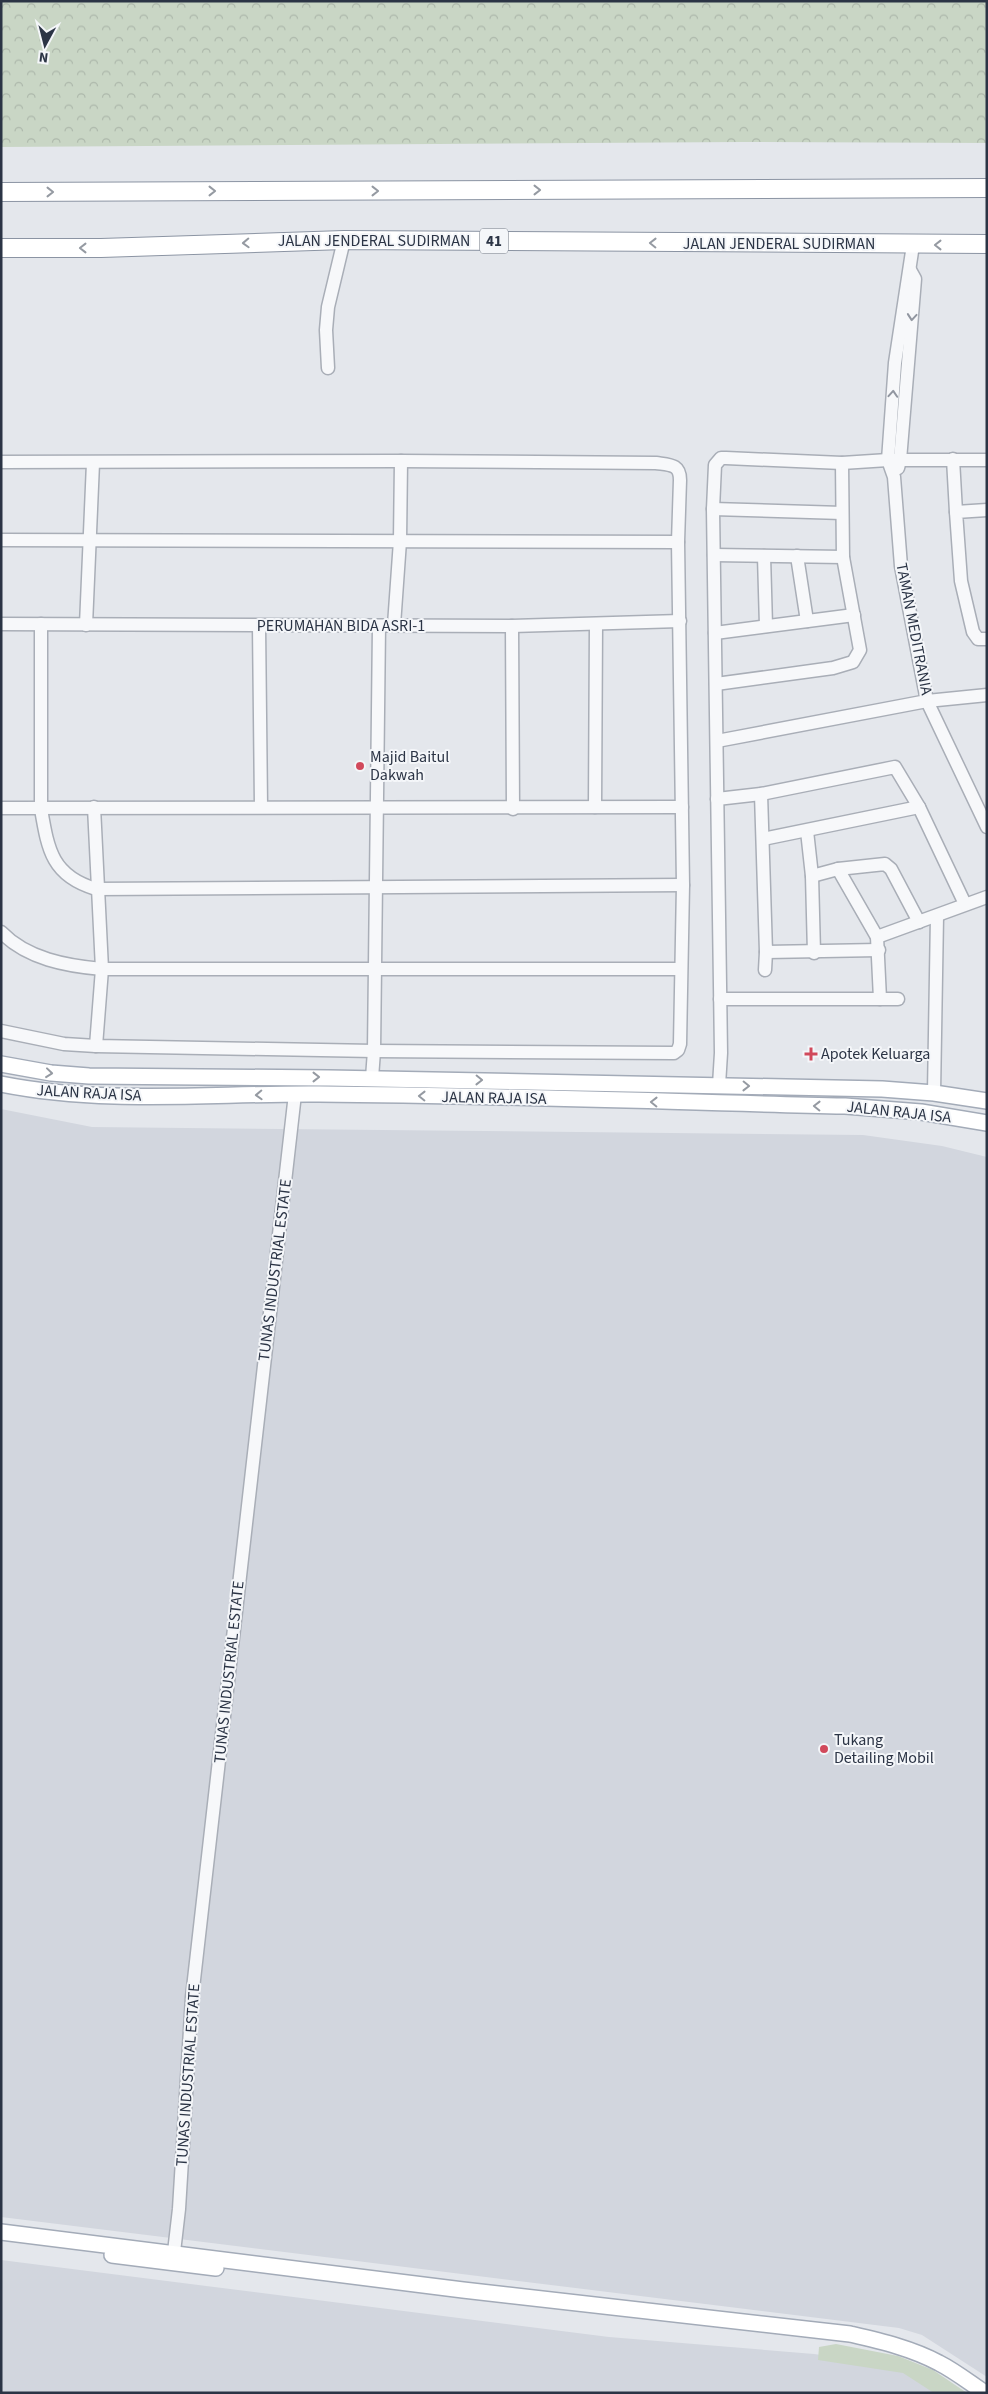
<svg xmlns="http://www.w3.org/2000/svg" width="988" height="2394" viewBox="0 0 988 2394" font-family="'Source Sans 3',sans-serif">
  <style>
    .built { fill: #d2d6de }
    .green { fill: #c9d6c5 }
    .forest { fill: url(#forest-crowns) }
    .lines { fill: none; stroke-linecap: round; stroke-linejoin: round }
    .minor-casing { stroke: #a9aeb7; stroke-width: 15 }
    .major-casing { stroke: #a3abb8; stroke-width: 18 }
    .highway-casing { stroke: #8b94a3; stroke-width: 20 }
    .minor { stroke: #f7f8fa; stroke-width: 12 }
    .major { stroke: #fff; stroke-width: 15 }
    .highway { stroke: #fff; stroke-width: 18 }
    .oneway { stroke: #959aa2 }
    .oneway2 { stroke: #9196a0 }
    .poi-dot { fill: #d1495b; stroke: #f4f6f9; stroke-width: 2 }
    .labels { text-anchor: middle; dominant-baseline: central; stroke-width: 4; stroke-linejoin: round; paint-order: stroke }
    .shield { fill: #f4f6f9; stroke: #676e7b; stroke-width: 1 }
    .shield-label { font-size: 15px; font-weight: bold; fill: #2b3445 }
    .street-label { font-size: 16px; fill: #2b3445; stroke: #f4f6f9 }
    .poi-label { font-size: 16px; fill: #2b3445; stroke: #f4f6f9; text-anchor: start }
  </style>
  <defs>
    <pattern id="forest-crowns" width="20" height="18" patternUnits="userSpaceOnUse" patternTransform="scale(1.25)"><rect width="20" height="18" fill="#c9d6c5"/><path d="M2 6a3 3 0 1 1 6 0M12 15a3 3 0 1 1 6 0" fill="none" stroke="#adb8ab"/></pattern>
  </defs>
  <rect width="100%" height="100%" fill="#e4e7ec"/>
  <g class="built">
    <path d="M1 1109 92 1127 863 1135 942 1146 987 1157V2377L922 2335 899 2328 1 2217Z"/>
    <path d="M1 2260 609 2337 814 2354 895 2365 948 2393H1Z"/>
  </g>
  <path class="green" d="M836 2344 898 2356 933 2370 967 2393H934L903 2373 818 2360 819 2347Z"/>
  <path class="forest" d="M1 1H987V143L742 142 1 147Z"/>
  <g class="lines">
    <g class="minor-casing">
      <g id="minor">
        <path d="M913 245 895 363 888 460 894 477 901 566 927 701 987 827"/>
        <path d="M328 368 326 330 328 307 344 240"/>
        <path d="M953 459 956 512"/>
        <path d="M1 462 401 461 656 463C670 465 680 464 680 480L678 542 683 885 680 1044 678 1050 674 1053 374 1051 96 1046 64 1044 1 1031"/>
        <path d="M898 468 900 460 915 279 910 270"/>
        <path d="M713 509 842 513"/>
        <path d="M987 510 956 512 961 581 973 632 978 639H987"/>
        <path d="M1 540 678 542"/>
        <path d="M714 555 843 557"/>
        <path d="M764 556 766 626"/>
        <path d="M797 556 807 621"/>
        <path d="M1 624 512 626 680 621"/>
        <path d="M41 624V809C48 850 52 876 96 889L683 885"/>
        <path d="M86 625 93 463"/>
        <path d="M394 625 400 541 401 461"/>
        <path d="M259 626 261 806"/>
        <path d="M512 626 513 809"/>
        <path d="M715 633 854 615"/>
        <path d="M716 684 833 668 853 662 860 650 843 557 842 463"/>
        <path d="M717 741 927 701 987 695"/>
        <path d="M761 794 766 952 879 950"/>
        <path d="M717 799 761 794 895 767 919 807 965 904"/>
        <path d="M94 807 102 969 96 1046"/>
        <path d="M595 807 596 624"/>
        <path d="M1 808 682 807"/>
        <path d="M807 831 812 876 814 953"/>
        <path d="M763 839 919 807"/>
        <path d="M838 869 877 937 880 999"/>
        <path d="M812 876 838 869 885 864 891 869 919 922"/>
        <path d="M1 932C27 959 67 966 102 969H680"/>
        <path d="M877 937 987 897"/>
        <path d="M765 970 766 952"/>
        <path d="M720 999H898"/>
        <path d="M372 1078 374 1051 379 626"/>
        <path d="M719 1085 721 1053 713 509 715 465 721 458H726L842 463 888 460H987"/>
        <path d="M934 1093 937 916"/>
        <path d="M174 2252 179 2209 192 1997 295 1094"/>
      </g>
    </g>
    <g class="major-casing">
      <g id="major">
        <path d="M1 1064 51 1073 89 1076 329 1078 882 1089 934 1093 987 1101"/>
        <path d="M1 1084C107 1105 212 1093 319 1094 494 1095 670 1102 845 1106L921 1112 987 1123"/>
        <path d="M1 2232 463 2290 850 2334C880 2341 911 2348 939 2363 955 2371 970 2383 985 2393"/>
        <path d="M112 2255 216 2268"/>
      </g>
    </g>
    <g class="highway-casing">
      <g id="highway">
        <path d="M1 192 987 188"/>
        <path d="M1 248H101L344 240 987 244"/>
      </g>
    </g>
    <use href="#minor" class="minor"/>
    <use href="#major" class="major"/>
    <use href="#highway" class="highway"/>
  </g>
  <defs><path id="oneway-chevron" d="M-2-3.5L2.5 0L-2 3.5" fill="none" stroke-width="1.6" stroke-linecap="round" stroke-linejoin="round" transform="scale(1.25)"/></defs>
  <g class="oneway">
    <use href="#oneway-chevron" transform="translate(537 190)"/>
    <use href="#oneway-chevron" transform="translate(212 191)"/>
    <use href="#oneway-chevron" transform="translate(375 191)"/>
    <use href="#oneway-chevron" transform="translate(50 192)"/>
    <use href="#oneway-chevron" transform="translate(246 243) rotate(178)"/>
    <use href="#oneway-chevron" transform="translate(653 243) rotate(-179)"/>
    <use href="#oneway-chevron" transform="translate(938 245) rotate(180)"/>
    <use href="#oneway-chevron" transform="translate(83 248) rotate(180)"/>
    <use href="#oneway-chevron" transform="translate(49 1073) rotate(6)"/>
    <use href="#oneway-chevron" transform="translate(316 1077)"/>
    <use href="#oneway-chevron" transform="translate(479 1080) rotate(1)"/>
    <use href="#oneway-chevron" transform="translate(746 1086) rotate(1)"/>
    <use href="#oneway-chevron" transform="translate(259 1095) rotate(178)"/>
    <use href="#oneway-chevron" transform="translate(422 1096) rotate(-179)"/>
    <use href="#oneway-chevron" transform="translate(654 1102) rotate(-179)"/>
    <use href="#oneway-chevron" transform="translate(817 1106) rotate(-179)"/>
  </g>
  <g class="oneway2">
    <use href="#oneway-chevron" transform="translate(912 317) rotate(95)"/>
    <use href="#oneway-chevron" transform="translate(893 394) rotate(-86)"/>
  </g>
  <g class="poi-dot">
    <circle cx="360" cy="766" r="5"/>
    <path d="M808.5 1046.5h5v5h5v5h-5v5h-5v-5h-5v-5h5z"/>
    <circle cx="824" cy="1749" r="5"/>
  </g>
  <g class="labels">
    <rect class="shield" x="480" y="228.5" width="28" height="25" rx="4"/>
    <g class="shield-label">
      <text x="494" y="241">41</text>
    </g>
    <g class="street-label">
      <text x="374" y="241">JALAN JENDERAL SUDIRMAN</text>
      <text x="779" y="244">JALAN JENDERAL SUDIRMAN</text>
      <text x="341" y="626">PERUMAHAN BIDA ASRI-1</text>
      <text transform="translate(914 629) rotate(79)">TAMAN MEDITRANIA</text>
      <text transform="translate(89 1093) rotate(3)">JALAN RAJA ISA</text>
      <text transform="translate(494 1098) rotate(1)">JALAN RAJA ISA</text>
      <text transform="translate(899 1112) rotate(6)">JALAN RAJA ISA</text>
      <text transform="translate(275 1270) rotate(-83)">TUNAS INDUSTRIAL ESTATE</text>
      <text transform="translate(229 1672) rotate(-84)">TUNAS INDUSTRIAL ESTATE</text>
      <text transform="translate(188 2075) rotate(-86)">TUNAS INDUSTRIAL ESTATE</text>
    </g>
    <g class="poi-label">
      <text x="370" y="757">Majid Baitul<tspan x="370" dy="18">Dakwah</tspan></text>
      <text x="821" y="1054">Apotek Keluarga</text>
      <text x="834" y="1740">Tukang<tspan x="834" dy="18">Detailing Mobil</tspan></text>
    </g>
  </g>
  <rect width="988" height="2394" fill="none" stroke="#2b3445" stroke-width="5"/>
  <g transform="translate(45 45) rotate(187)" stroke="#f4f6f9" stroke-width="4" paint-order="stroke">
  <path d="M0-4L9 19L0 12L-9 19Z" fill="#2b3445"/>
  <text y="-8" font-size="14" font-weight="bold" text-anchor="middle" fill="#2b3445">N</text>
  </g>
</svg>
